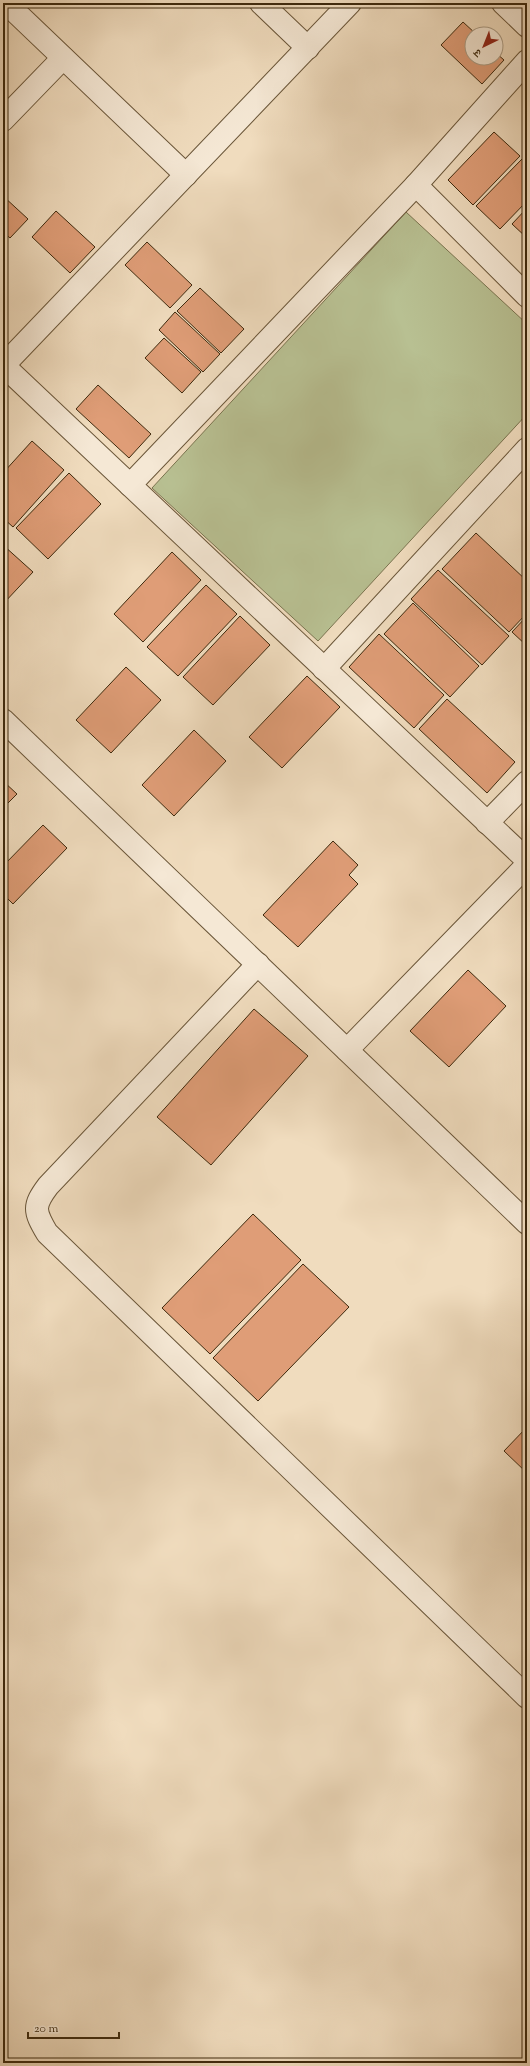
<svg xmlns="http://www.w3.org/2000/svg" width="530" height="2066" viewBox="0 0 530 2066" font-family="'Sorts Mill Goudy','Noto Serif Devanagari',serif">
  <style>
    .green { fill: #b8c092; stroke: #7a7450 }
    .building { fill: #df9d77; stroke: #3d290d }
    .lines { fill: none; stroke-linecap: round; stroke-linejoin: round }
    .minor-casing { stroke: #6a5639; stroke-width: 24 }
    .minor { stroke: #f5e8d5; stroke-width: 22 }
  </style>
  <rect width="100%" height="100%" fill="#f0dcbe"/>
  <filter id="stains"><feTurbulence type="fractalNoise" baseFrequency=".005" numOctaves="4"/><feColorMatrix values="0 0 0 0 .2 0 0 0 0 .09 0 0 0 0 .02 0 0 0 .5 -.17"/></filter>
  <radialGradient id="worn" r=".72"><stop offset=".6" stop-color="#630" stop-opacity="0"/><stop offset="1" stop-color="#630" stop-opacity=".3"/></radialGradient>
  <path class="green" d="M406 212 527 324V414L318 641 152 488Z"/>
  <g class="building">
    <path d="M463 22 476 34H472V58H496V53L504 60 482 84 441 45Z"/>
    <path d="M494 132 520 156 473 205 448 180Z"/>
    <path d="M522 159 527 164V201L500 229 476 206Z"/>
    <path d="M3 196 28 219 10 238 3 232Z"/>
    <path d="M527 208V238L512 224Z"/>
    <path d="M56 211 95 247 70 273 32 237Z"/>
    <path d="M147 242 192 285 170 308 125 265Z"/>
    <path d="M200 288 244 329 221 353 177 311Z"/>
    <path d="M175 312 220 354 203 372 159 330Z"/>
    <path d="M164 338 201 372 182 393 145 358Z"/>
    <path d="M98 385 151 434 129 458 76 409Z"/>
    <path d="M32 441 64 470 13 527 3 518V473Z"/>
    <path d="M69 473 101 504 48 559 16 528Z"/>
    <path d="M476 533 527 581V613L509 632 442 569Z"/>
    <path d="M3 545 33 572 3 604Z"/>
    <path d="M172 552 201 580 143 642 114 614Z"/>
    <path d="M438 570 509 636 482 665 411 599Z"/>
    <path d="M206 585 237 614 178 676 147 647Z"/>
    <path d="M413 603 479 666 450 697 384 634Z"/>
    <path d="M240 616 270 645 213 705 183 677Z"/>
    <path d="M527 616V646L512 632Z"/>
    <path d="M379 634 444 695 414 728 349 667Z"/>
    <path d="M126 667 161 700 111 753 76 720Z"/>
    <path d="M307 676 340 707 282 768 249 737Z"/>
    <path d="M447 699 515 762 487 793 419 729Z"/>
    <path d="M194 730 226 761 174 816 142 785Z"/>
    <path d="M3 781 17 794 3 808Z"/>
    <path d="M43 825 67 848 13 904 3 894V866Z"/>
    <path d="M333 841 358 865 349 875 358 884 298 947 263 915Z"/>
    <path d="M468 970 506 1006 449 1067 410 1031Z"/>
    <path d="M254 1009 308 1056 211 1165 157 1117Z"/>
    <path d="M253 1214 301 1260 210 1354 162 1308Z"/>
    <path d="M303 1264 349 1307 258 1401 213 1358Z"/>
    <path d="M527 1427V1473L504 1451Z"/>
  </g>
  <g class="lines">
    <g class="minor-casing">
      <g id="minor">
        <path d="M6 3 186 175"/>
        <path d="M261 3 308 48"/>
        <path d="M503 3 527 26"/>
        <path d="M3 120 63 58"/>
        <path d="M416 185 527 296"/>
        <path d="M3 366 350 3"/>
        <path d="M4 366 527 860"/>
        <path d="M130 485 416 185 527 61"/>
        <path d="M324 669 527 449"/>
        <path d="M3 720 527 1223"/>
        <path d="M487 823 527 782"/>
        <path d="M258 964 48 1186C33 1206 34 1211 47 1233L527 1697"/>
        <path d="M347 1050 527 865"/>
      </g>
    </g>
    <use href="#minor" class="minor"/>
  </g>
  <rect width="530" height="2066" fill="none" stroke="#f0dcbe" stroke-width="16"/>
  <rect x="4" y="4" width="522" height="2058" fill="none" stroke="#3d290d" stroke-width="2"/>
  <rect x="8" y="8" width="514" height="2050" fill="none" stroke="#3d290d"/>
  <g transform="translate(484 46) rotate(223)"><circle r="19" fill="#f5e8d5" stroke="#ab9c85"/>
  <path d="M0-3L7 15L0 10L-7 15Z" fill="#8f2418"/>
  <text y="-6" font-size="11" font-weight="bold" text-anchor="middle" fill="#3d290d">उ</text>
  </g>
  <path d="M28 2032v6h91v-6" fill="none" stroke="#3d290d" stroke-width="2"/>
  <text x="34" y="2032" font-size="12" fill="#3d290d" stroke="#f5e8d5" stroke-width="3" paint-order="stroke">20 m</text>
  <rect width="100%" height="100%" filter="url(#stains)"/>
  <rect width="100%" height="100%" fill="url(#worn)"/>
</svg>
